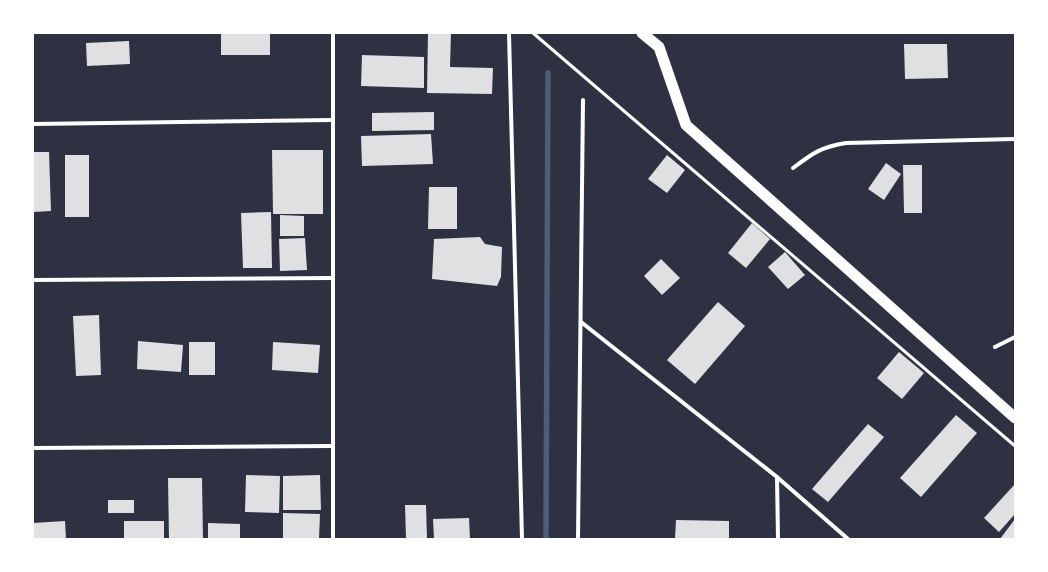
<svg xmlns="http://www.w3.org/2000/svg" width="1048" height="572" viewBox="0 0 1048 572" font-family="'Asap Condensed',sans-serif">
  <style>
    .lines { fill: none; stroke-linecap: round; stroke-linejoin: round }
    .stream { stroke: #4f5d75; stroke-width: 5.5 }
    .building { fill: #e0e0e3 }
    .service { stroke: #fff; stroke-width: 3 }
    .minor { stroke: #fff; stroke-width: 4 }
    .trunk { stroke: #fff; stroke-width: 11 }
  </style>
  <rect width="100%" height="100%" fill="#2d3142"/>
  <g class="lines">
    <path class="stream" d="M546 539 548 73"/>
  </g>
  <g class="building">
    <rect x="221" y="33" width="49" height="22"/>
    <path d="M428 33H451L450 67 493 68 492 94 427 93Z"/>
    <path d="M129 41 130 64 87 66 86 43Z"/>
    <path d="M904 44H947L948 78 905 79Z"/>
    <path d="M362 55 424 57V88L361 86Z"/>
    <path d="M434 112V130L372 131V113Z"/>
    <path d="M431 134 433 164 362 166 361 136Z"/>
    <path d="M272 150H323V214H273Z"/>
    <path d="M33 152H49L51 211 33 212Z"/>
    <rect x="65" y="155" width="24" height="62"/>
    <path d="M667 155 685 170 667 193 648 179Z"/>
    <path d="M886 163 901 174 884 200 868 189Z"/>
    <path d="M903 165H922V213H904Z"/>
    <path d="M429 187H457V229H428Z"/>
    <path d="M271 212 272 268H243L241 213Z"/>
    <path d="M280 215 304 216V236H280Z"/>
    <path d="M752 223 770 239 746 268 728 253Z"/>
    <path d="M480 237 485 244 502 247 501 277 497 286 432 279 434 239Z"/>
    <path d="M305 238 307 270 280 271 279 239Z"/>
    <path d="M785 252 805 275 788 289 768 267Z"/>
    <path d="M661 259 680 278 662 295 644 276Z"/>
    <path d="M718 302 745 326 695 384 667 360Z"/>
    <path d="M99 315 101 375 76 376 73 316Z"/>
    <path d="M138 341 183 345 181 372 137 369Z"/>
    <rect x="189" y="342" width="26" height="33"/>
    <path d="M273 342 320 345 318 373 272 370Z"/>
    <path d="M899 352 924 373 902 399 877 378Z"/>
    <path d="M956 415 977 433 921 497 900 478Z"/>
    <path d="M868 424 884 437 828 502 812 489Z"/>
    <path d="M246 475 280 476 279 513 245 512Z"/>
    <path d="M320 475 321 510H283V476Z"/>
    <path d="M168 478H202L203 539H169Z"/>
    <path d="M1015 484V514L999 532 984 518Z"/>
    <rect x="108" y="500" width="26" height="13"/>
    <path d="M405 505H426L427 539H406Z"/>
    <path d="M283 513 320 514 319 539H283Z"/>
    <path d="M469 518 470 539H434L433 519Z"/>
    <path d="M1015 519V539H1000Z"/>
    <path d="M676 520 729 521V539H675Z"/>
    <path d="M65 521 66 539H33V523Z"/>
    <rect x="124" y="521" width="40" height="18"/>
    <path d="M208 523 240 524V539H208Z"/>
  </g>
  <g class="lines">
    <path class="service" d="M533 33 1015 446"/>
    <g class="minor">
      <path d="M333 33V539"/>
      <path d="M509 33 522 539"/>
      <path d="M33 124 333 120"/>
      <path d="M793 168C813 153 821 147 846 143L1015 139"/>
      <path d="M33 280 333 278"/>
      <path d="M581 322 777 477 848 539"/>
      <path d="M995 347 1015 337"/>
      <path d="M33 448 333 446"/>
      <path d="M777 477 778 539"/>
      <path d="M578 539 583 100"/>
    </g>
    <path class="trunk" d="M642 33 659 47 686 125 1015 418"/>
  </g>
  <rect width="1048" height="572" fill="none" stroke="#ffffff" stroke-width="68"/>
</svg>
